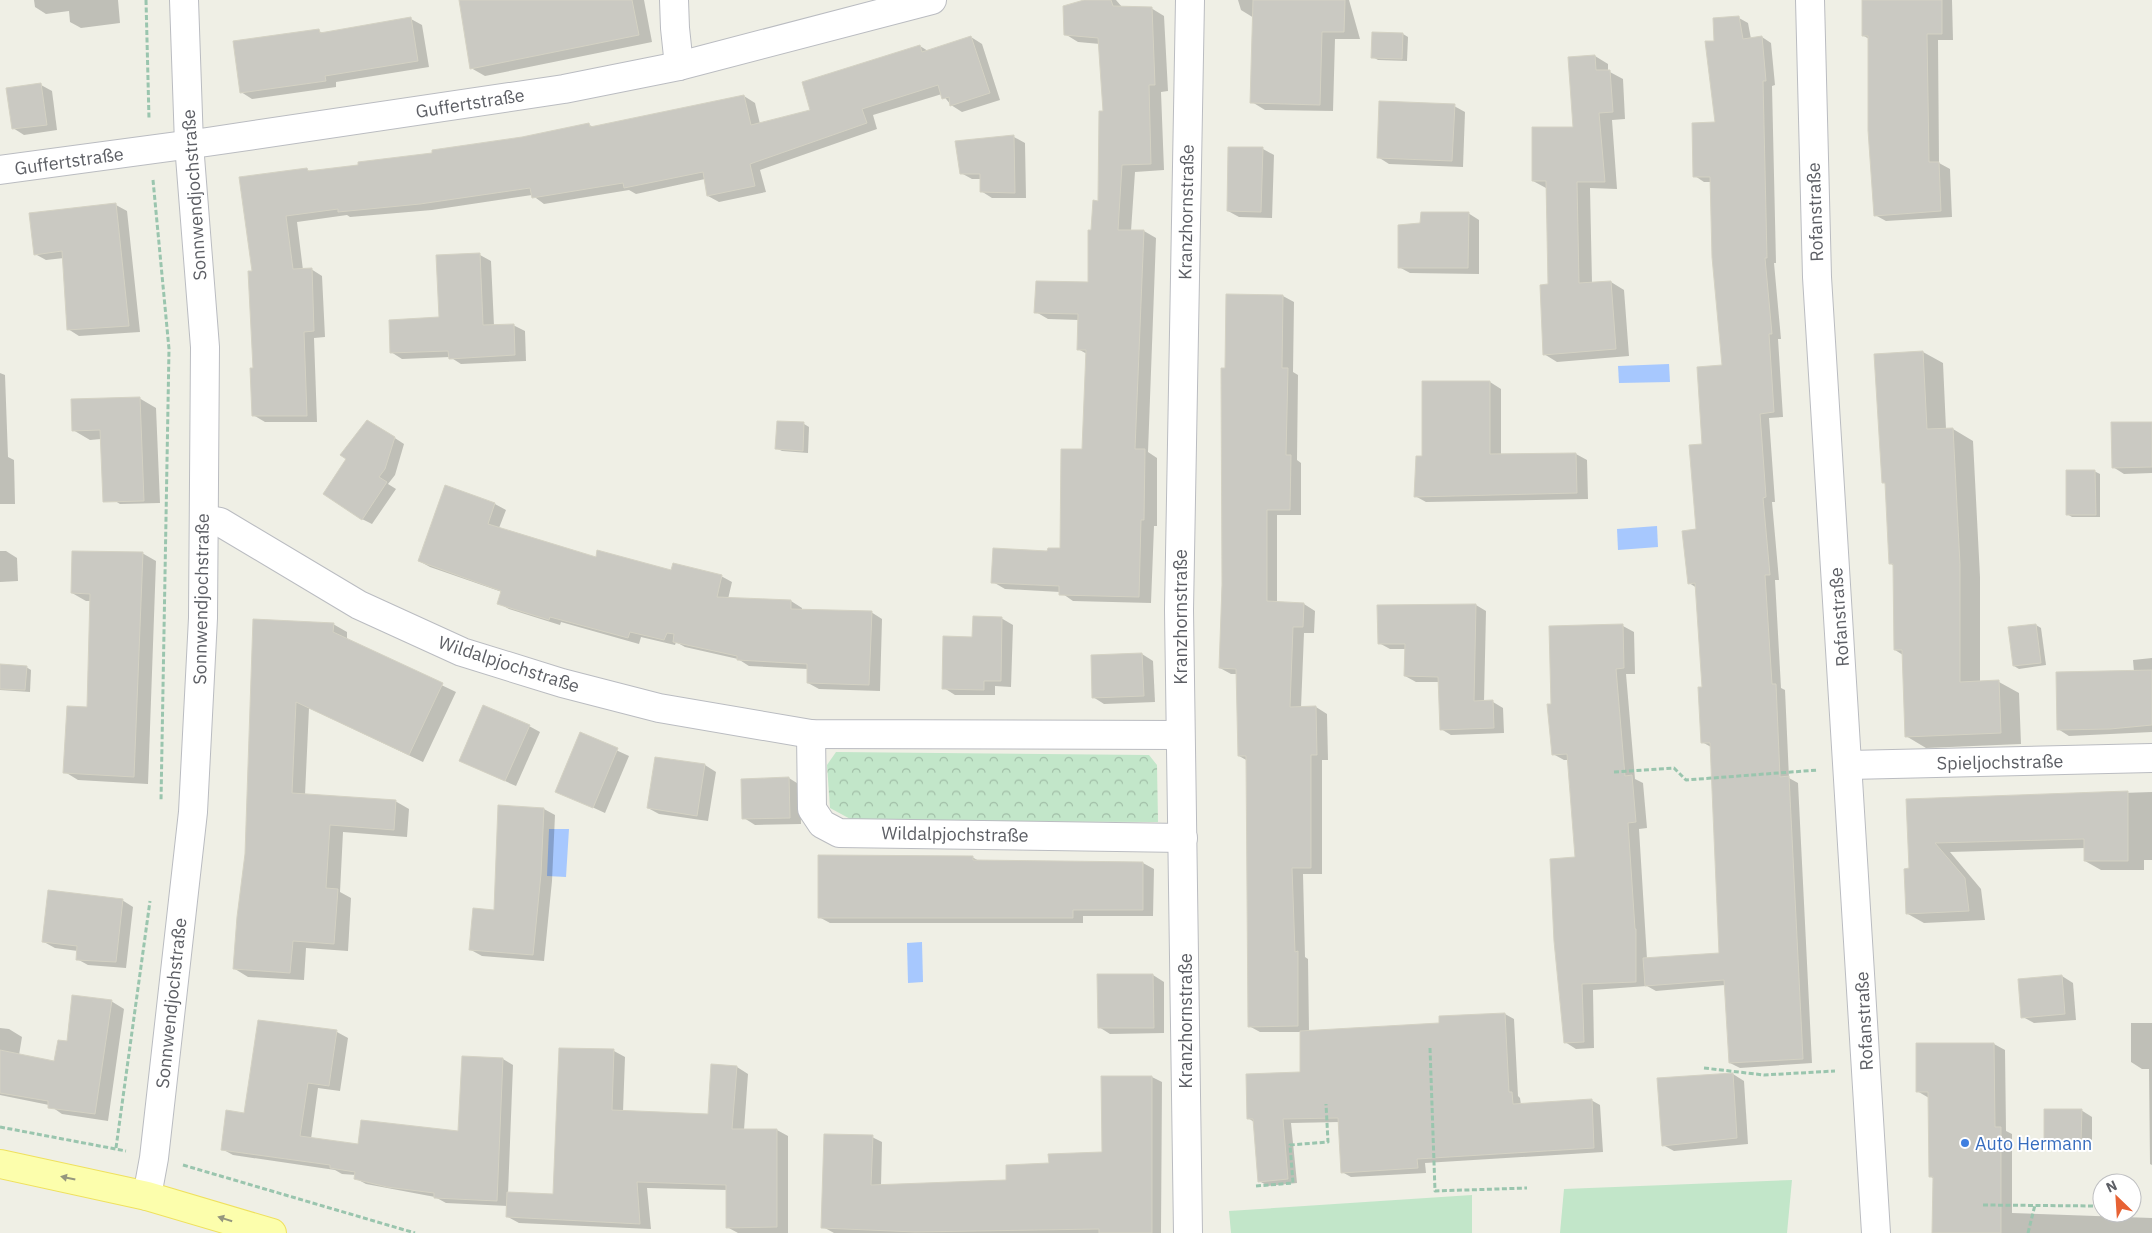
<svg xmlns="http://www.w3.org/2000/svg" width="2152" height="1233" viewBox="0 0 2152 1233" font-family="'IBM Plex Sans',sans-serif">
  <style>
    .grass { fill: #c2e6c9 }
    .forest { fill: url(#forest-crowns) }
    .water { fill: #a7c8fe }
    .shadow { fill: #0003 }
    .building { fill: #cac9c2; stroke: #d4d2c4 }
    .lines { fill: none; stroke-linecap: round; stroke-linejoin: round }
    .minor-casing { stroke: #babcc1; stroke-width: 30 }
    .major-casing { stroke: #efe15e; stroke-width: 30 }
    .path { stroke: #9ac5ae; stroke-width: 3; stroke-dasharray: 5 2.5; stroke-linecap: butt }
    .minor { stroke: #fff; stroke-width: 28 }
    .major { stroke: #fcfeac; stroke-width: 28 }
    .oneway { fill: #95977e }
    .shop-dot { fill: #3f7fe0; stroke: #fff; stroke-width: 2 }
    .labels { text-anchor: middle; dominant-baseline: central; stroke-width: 4; stroke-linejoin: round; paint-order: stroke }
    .street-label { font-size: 18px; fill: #5d5f65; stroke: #fff }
    .shop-label { font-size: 18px; fill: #366cbe; stroke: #fff; text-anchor: start }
  </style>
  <defs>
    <pattern id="forest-crowns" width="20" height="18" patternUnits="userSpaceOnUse" patternTransform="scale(1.25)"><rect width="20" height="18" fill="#c2e6c9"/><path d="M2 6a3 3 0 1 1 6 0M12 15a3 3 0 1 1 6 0" fill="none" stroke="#a1bea7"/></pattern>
  </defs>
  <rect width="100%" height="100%" fill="#efefe5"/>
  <g class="grass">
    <path d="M1792 1180 1787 1233H1560L1564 1189Z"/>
    <path d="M1472 1195V1233H1231L1229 1211Z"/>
  </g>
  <path class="forest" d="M836 752 1149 755 1157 765 1158 822 854 821 830 808 827 765Z"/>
  <g class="water">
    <path d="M1669 364 1670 382 1619 383 1618 366Z"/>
    <path d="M1657 526 1658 547 1618 550 1617 529Z"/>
    <path d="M549 829H569L566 877 547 876Z"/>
    <path d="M922 942 923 982 908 983 907 943Z"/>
  </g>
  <g class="shadow">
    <path d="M34 0H118L120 23 81 28 70 22 69 11 46 14 35 7Z"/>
    <path d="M461 0H644L652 42 485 76 471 68Z"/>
    <path d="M1088 0H1116L1122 7 1151 8 1164 16 1168 91 1161 92 1164 170 1135 172 1131 231H1144L1156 238 1148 452 1157 458V526H1154L1151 603 1073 601 1060 592 1005 589 993 582 1049 552 1061 549 1083 450 1087 354 1078 349 1079 320 1048 319 1036 312 1089 284 1093 231 1100 202 1104 112 1100 44 1078 42 1065 34Z"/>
    <path d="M1238 0H1349L1360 39H1335L1333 111 1265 110 1252 102 1254 18 1241 10Z"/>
    <path d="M1864 0H1952L1953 40H1938L1939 163 1950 169 1952 217 1886 221 1875 215 1869 39 1864 36Z"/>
    <path d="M1739 18 1748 23 1751 39 1762 37 1771 43 1775 85 1772 86 1776 263H1774L1781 339H1778L1783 417 1769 418 1775 502H1772L1779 580H1775L1781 688 1785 690 1789 778 1798 783 1812 1063 1740 1068 1730 1063 1725 985 1656 991 1647 986 1593 990 1594 1048 1576 1049 1565 1042 1576 858 1568 760H1564L1553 754 1552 705 1623 626 1634 632 1635 674H1626L1635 779 1643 783 1647 828 1639 829 1647 959 1720 954 1711 747 1702 742 1704 688 1697 588 1689 583 1697 530 1703 445 1724 367 1712 182H1704L1695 176 1716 124 1715 42Z"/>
    <path d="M411 19 422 25 429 67 336 82V87L252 99 241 92 319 31 324 34Z"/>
    <path d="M1403 34 1408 37 1407 61 1378 60 1373 57Z"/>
    <path d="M971 37 982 44 1000 100 962 112 951 105 942 94 873 115 877 129 760 170 766 192 719 202 708 196 705 179 636 194 629 190 544 204 532 195 432 210 350 217 347 215 297 222 303 270 311 269 322 276 325 337 314 338 317 422H265L253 415V272L307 170 312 172 433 154 589 125 594 127 744 96 755 103 760 124 811 111 920 46 928 51Z"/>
    <path d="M1595 56 1608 64V71L1623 79 1625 119 1612 120 1617 189 1590 188 1592 283 1611 282 1624 290 1629 356 1557 362 1544 354 1549 286 1546 188 1533 181 1574 128Z"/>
    <path d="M41 85 52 91 57 130 24 135 13 128Z"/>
    <path d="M1454 106 1465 112 1463 167 1389 164 1378 157Z"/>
    <path d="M1014 137 1025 143 1026 198H992L981 191V179H972L961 173Z"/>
    <path d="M1229 148 1263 149 1274 155 1272 218 1239 217 1228 211Z"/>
    <path d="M116 205 127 211 140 332 79 336 68 329 64 258 46 260 35 254Z"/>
    <path d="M1468 213 1479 220V274L1410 273 1399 267 1421 224Z"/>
    <path d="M480 255 491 261 494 326 513 325 525 331 526 361 461 364 450 357 402 359 391 352 440 318Z"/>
    <path d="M1283 296 1294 302 1293 372 1298 375 1297 460 1301 463V515H1277V603L1304 604 1315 611 1314 633H1304L1301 708 1316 707 1327 714 1328 760H1322V874H1303L1305 957 1308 959 1309 1031 1441 1025 1440 1017 1505 1014 1514 1019 1518 1096 1520 1098 1521 1105 1591 1100 1600 1105 1603 1152 1425 1163 1426 1173 1351 1177 1342 1172 1339 1122 1291 1123 1297 1183 1268 1186 1259 1181 1254 1122 1248 1118 1301 1074V1032H1260L1249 1026 1248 761 1239 756 1237 674H1231L1220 668 1227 369Z"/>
    <path d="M1923 352 1943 363 1946 429H1953L1973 441 1980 577V682H1999L2019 693 2021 744 1926 748 1906 736 1903 655 1895 650 1894 566 1890 563 1886 484 1883 482 1875 355Z"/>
    <path d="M0 373 5 375 8 457 14 460 15 504H0Z"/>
    <path d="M1490 382 1501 389V456L1576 454 1587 460 1588 499 1426 502 1415 496 1423 457Z"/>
    <path d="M139 398 156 408 160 503 120 504 104 494 101 439 90 440 73 430Z"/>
    <path d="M778 422 804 424 809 427 808 453 782 451 776 448Z"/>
    <path d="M2152 423V473L2124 474 2113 467Z"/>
    <path d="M378 427 404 444 395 475 388 484 396 489 372 524 362 519Z"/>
    <path d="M2094 471 2100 474V517H2072L2067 514Z"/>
    <path d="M445 486 495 504 506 510 499 528 596 558 672 571 721 576 732 582 728 599 791 601 802 608V611L871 612 882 619 880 691 819 689 808 683V669L749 666 738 659 685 647 676 642 675 645 641 637 639 644 561 622 560 625 509 609 498 603 502 592 430 567 419 561Z"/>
    <path d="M0 551H6L17 558 18 581 0 582Z"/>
    <path d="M142 553 156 561 148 784 78 780 65 772 88 708 91 601H86L72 593Z"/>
    <path d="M1476 605 1486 611 1484 702H1493L1503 708 1504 733 1451 735 1441 729 1440 682H1416L1405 676 1406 649H1390L1379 643Z"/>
    <path d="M1001 618 1013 625 1011 687 995 686V695H955L944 688 974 638Z"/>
    <path d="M254 620 333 624 347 632V640L456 692 423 762 309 708 305 795 395 801 409 809 407 837 343 832 340 892 351 898 348 951 306 948 304 980 248 977 235 969 246 854Z"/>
    <path d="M2036 625 2041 628 2046 665 2019 669 2014 666Z"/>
    <path d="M1142 654 1153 661 1155 702 1104 704 1093 697Z"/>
    <path d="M2152 658V732L2069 736 2058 729 2134 672 2133 660Z"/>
    <path d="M0 665 26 667 31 670 30 692 0 690Z"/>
    <path d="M529 726 540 732 516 786 460 761Z"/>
    <path d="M581 734 629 756 605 813 557 791Z"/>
    <path d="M656 758 705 765 716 772 708 821 659 814 648 808Z"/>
    <path d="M789 778 800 785 801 824 755 825 744 818Z"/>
    <path d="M2152 792V860H2144V870H2101L2085 861V848L1950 852 1981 889 1985 920 1924 923 1908 914 1910 870 1908 800Z"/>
    <path d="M544 809 555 815 552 881 544 961 482 956 471 950 495 911Z"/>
    <path d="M972 857 979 861 1143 863 1154 869 1153 916H1083V923H830L819 917Z"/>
    <path d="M122 900 133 907 126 968 88 965 77 959 78 951 55 948 44 942Z"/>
    <path d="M1153 975 1164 982V1033L1110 1034 1099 1027Z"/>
    <path d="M2062 976 2073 983 2076 1020 2034 1023 2023 1017Z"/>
    <path d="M111 1001 124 1009 108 1121 62 1114 49 1105 0 1095V1028L9 1029 22 1037 19 1055 56 1063 68 1043Z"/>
    <path d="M259 1021 337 1032 348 1038 340 1091 318 1088 311 1139 359 1145 459 1132 503 1059 513 1065 508 1194 554 1196 614 1051 625 1057 623 1112 709 1115 713 1065 737 1067 748 1074 744 1130H777L788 1136V1233H738L727 1227V1190L647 1188 651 1229 519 1223 508 1217V1206L446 1203 435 1197 366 1184 355 1178 356 1175 342 1174 335 1170 233 1155 222 1149 245 1114Z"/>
    <path d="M2131 1023H2152V1165L2150 1164 2149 1069H2142L2131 1062Z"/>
    <path d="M1994 1044 2005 1050 2006 1131 2012 1134V1213L2152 1218V1233H1933L1934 1179 1930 1176 1929 1098 1917 1091V1045Z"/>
    <path d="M1733 1074 1744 1081 1748 1144 1674 1151 1663 1145 1658 1079Z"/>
    <path d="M1152 1077 1162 1082 1161 1233H834L823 1227 872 1137 882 1142 881 1186 1008 1181 1050 1165 1104 1153Z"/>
    <path d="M2081 1110 2092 1117V1148L2056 1149 2045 1142Z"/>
  </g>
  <g class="building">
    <path d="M459 0H632L639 35 470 69Z"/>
    <path d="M1084 0H1111L1113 6 1152 7 1155 85H1149L1151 164 1122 165 1118 230H1144L1135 449H1145L1144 520H1141L1139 597 1059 595V586L991 583 993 548 1047 551 1048 548H1060L1061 449H1082L1086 350H1077L1078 314 1034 313 1036 281 1088 282V230H1091L1093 200 1098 201 1099 111H1103L1098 38 1064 35 1063 6Z"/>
    <path d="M1253 0H1345L1344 32H1322L1320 105 1250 103Z"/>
    <path d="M1862 0H1942V34H1927L1929 162H1939L1941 211 1874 216 1868 130V36H1862Z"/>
    <path d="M1739 16 1743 39 1762 36 1766 81H1763L1767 258H1765L1772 334H1769L1774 412 1760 414 1766 497 1763 498 1770 575H1765L1772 684H1776L1780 777 1789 776 1803 1059 1729 1063 1724 980 1645 986 1643 958 1719 953 1710 743H1701L1698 687H1702L1695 583 1688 584 1682 531 1696 529 1689 445 1702 444 1697 367 1722 365 1712 257 1710 177H1693L1692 123 1715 122 1705 41H1714L1713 18Z"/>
    <path d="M411 17 418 61 325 76 326 81 240 93 233 41 319 29 320 33Z"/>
    <path d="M1372 32 1403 33 1402 59 1371 58Z"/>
    <path d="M971 36 990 93 950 106 949 97 942 99 938 85 862 109 867 123 750 164 755 186 707 196 703 172 624 188 623 183 532 198 530 188 420 204 338 212V209L286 216 293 269 312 268 314 331 304 332 307 416H252L250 368H253L248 271H252L239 177 307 168 308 171 358 165V162L432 153V150L522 137 589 123 590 127 744 95 751 125 810 110 802 82 920 45 922 52Z"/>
    <path d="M1595 55 1596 70H1610L1613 112 1599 113 1605 182H1577L1579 283 1611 281 1616 349 1543 355 1540 285 1548 284 1546 181H1532V127H1573L1568 57Z"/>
    <path d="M41 83 47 125 12 129 6 88Z"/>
    <path d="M1379 101 1455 104 1452 161 1377 158Z"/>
    <path d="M1014 135 1015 193 980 192V174H960L955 141Z"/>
    <path d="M1228 147H1263L1261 212 1227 211Z"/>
    <path d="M116 203 129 326 67 330 62 251 34 255 29 213Z"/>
    <path d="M1421 212H1469L1468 268H1398V225L1420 223Z"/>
    <path d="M480 253 483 325 514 324 515 355 449 359 448 351 390 353 389 320 439 317 436 255Z"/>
    <path d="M1226 294 1283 295 1282 368H1288L1286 455H1291L1290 510H1267V601L1304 603 1303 627H1293L1290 707 1316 706 1317 755H1311V868H1292L1295 952 1298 951V1026L1248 1027 1246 756H1238L1236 669 1219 668 1222 586 1221 368H1225Z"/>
    <path d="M1923 351 1927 429 1953 428 1960 565V682L1999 680 2001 733 1905 737 1902 650H1894L1893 564H1889L1885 483H1882L1874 354Z"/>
    <path d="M1422 381H1490V454L1576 453 1577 493 1414 497 1416 456H1422Z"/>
    <path d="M140 397 144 501 103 502 100 430 72 431 71 399Z"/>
    <path d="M367 420 395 437 385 469 379 477 387 482 362 520 323 494 346 459 340 455Z"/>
    <path d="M777 421 804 422 803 451 775 449Z"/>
    <path d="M2111 422H2152V467L2112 468Z"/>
    <path d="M2066 470H2095L2096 515H2066Z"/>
    <path d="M445 485 495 503 488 524 596 557 597 550 671 570 673 563 722 575 717 597 791 600V609L872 611 869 685 807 683V664L737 660V656L673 642 674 634 667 633 664 640 630 632 628 638 550 617 549 620 497 604 501 591 418 561Z"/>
    <path d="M72 551 143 552 134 777 63 773 67 706 87 707 90 594 71 593Z"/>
    <path d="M1476 604 1474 701 1493 700 1494 728 1440 730 1438 677 1404 676 1405 644H1378L1377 605Z"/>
    <path d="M973 616 1002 617 1001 681H984V690L942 689 943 636 972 637Z"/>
    <path d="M253 619 334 623 333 632 443 683 409 755 296 702 292 793 396 800 394 830 330 825 326 888 338 889 334 944 293 941 290 973 233 969 237 917 245 854Z"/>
    <path d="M1623 624 1624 668 1616 669 1625 776 1632 775 1636 822 1628 823 1635 929H1636V982L1582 984 1584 1042 1564 1043 1554 941 1550 859 1575 857 1567 754 1552 755 1547 704H1551L1549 626Z"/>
    <path d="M2036 624 2041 663 2013 666 2008 627Z"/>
    <path d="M1142 653 1144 696 1092 698 1091 655Z"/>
    <path d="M0 664 27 666 25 690 0 689Z"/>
    <path d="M2152 670V725L2110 729 2057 730 2056 672Z"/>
    <path d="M483 705 530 725 505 781 459 761Z"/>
    <path d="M580 732 618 748 593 808 555 792Z"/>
    <path d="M655 757 705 764 697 816 647 808Z"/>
    <path d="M789 777 790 818 742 819 741 779Z"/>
    <path d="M2128 791V861H2084V839L1935 843 1965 878 1969 911 1906 914 1904 869 1909 868 1906 799Z"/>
    <path d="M498 805 544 808 541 874 533 955 469 950 473 908 494 910Z"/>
    <path d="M818 855 973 856V860L1143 862V910H1073V918H818Z"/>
    <path d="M48 890 123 899 116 962 76 960 77 946 42 942Z"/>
    <path d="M1097 974H1153L1154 1028H1098Z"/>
    <path d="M2062 975 2065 1014 2021 1018 2018 979Z"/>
    <path d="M72 995 112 1000 95 1114 48 1108V1101L0 1093V1050L54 1061 58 1040 67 1041Z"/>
    <path d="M1505 1013 1509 1092H1512L1513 1104 1592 1099 1594 1148 1417 1159 1418 1168 1341 1173 1338 1118 1283 1119 1288 1179 1258 1182 1253 1119H1247L1246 1074 1300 1072V1031L1439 1023V1016Z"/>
    <path d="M258 1020 337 1030 329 1086 308 1083 300 1136 358 1144 361 1120 458 1131 462 1056 503 1058 497 1201 434 1198V1193L387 1187 354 1179 355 1172 330 1168V1165L221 1150 226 1110 244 1113Z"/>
    <path d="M1916 1043H1994L1995 1127H2001V1233H1932L1933 1177H1929L1928 1092H1916Z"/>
    <path d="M559 1048 614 1049 612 1110 708 1114 711 1064 737 1066 732 1129H777V1227L726 1228V1185L637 1182 640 1224 506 1217 507 1192 553 1194Z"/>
    <path d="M1733 1073 1737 1138 1662 1146 1657 1078Z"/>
    <path d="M1101 1076H1152V1233H1099V1229L915 1232 821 1228 824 1134 873 1135 871 1185 1006 1180V1165L1049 1163 1048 1154 1102 1152Z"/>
    <path d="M2044 1109H2082L2081 1142 2044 1143Z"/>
  </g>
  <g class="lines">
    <g class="minor-casing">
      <g id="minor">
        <path d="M674 0 675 28 679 66"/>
        <path d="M1810 0 1817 277 1876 1233"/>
        <path d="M0 170 207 142 564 89 679 66 932 0"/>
        <path d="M204 519 220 522 359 605 462 652 562 683 659 708 811 734 1180 735"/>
        <path d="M811 734 812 809 822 824 839 833 1183 838"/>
        <path d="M1849 765 2152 758"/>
        <path d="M147 1196 154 1158 193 812 203 618 205 347 189 144 184 0"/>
        <path d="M1188 1233 1179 610 1190 0"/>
      </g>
    </g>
    <g class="major-casing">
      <path id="major" d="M0 1164 147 1196 272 1233"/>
    </g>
    <g class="path">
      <path d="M146 0 149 119"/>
      <path d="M153 180 169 349 161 801"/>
      <path d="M1614 772 1674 768 1686 780 1818 770"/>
      <path d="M1430 1048 1435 1191 1527 1188"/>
      <path d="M1704 1068 1764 1075 1835 1071"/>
      <path d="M0 1127 126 1151"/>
      <path d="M116 1148 150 901"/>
      <path d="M183 1165 415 1233"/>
      <path d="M1256 1186 1293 1183 1290 1145 1328 1142 1326 1104"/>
      <path d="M1983 1205 2097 1206"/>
      <path d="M2028 1233 2035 1205"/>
    </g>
    <use href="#minor" class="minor"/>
    <use href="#major" class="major"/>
  </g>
  <defs><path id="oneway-solid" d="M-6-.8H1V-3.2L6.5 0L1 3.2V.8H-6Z" transform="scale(1.25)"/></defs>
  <g class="oneway">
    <use href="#oneway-solid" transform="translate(68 1178) rotate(-168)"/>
    <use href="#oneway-solid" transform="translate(225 1219) rotate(-163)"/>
  </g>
  <circle class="shop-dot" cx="1965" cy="1143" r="5"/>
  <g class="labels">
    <g class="street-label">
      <text transform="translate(470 103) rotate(-9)">Guffertstraße</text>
      <text transform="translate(69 161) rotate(-8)">Guffertstraße</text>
      <text transform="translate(194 195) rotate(-94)">Sonnwendjochstraße</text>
      <text transform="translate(1186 212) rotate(-89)">Kranzhornstraße</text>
      <text transform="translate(1815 212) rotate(-92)">Rofanstraße</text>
      <text transform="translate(201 599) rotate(-89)">Sonnwendjochstraße</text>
      <text transform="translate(1180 617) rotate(-90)">Kranzhornstraße</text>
      <text transform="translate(1839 617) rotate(-94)">Rofanstraße</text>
      <text transform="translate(509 664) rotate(18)">Wildalpjochstraße</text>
      <text transform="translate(2000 762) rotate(-1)">Spieljochstraße</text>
      <text transform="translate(955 834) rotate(1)">Wildalpjochstraße</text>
      <text transform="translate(171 1003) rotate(-84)">Sonnwendjochstraße</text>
      <text transform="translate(1185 1021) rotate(-90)">Kranzhornstraße</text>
      <text transform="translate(1864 1021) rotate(-93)">Rofanstraße</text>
    </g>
    <g class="shop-label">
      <text x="1975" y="1143">Auto Hermann</text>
    </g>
  </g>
  <g transform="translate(2117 1198) rotate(335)"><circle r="24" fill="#ffffff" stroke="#bebfc1"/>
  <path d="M0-4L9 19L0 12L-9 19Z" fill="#e76234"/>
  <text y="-8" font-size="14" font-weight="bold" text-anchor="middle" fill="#5d5f65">N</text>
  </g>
</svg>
